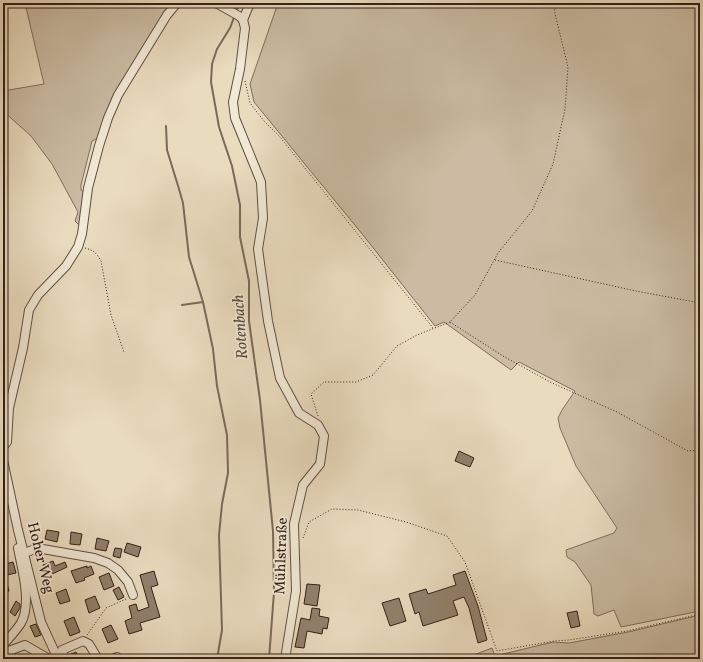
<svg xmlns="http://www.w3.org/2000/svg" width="703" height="662" viewBox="0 0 703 662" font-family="Vollkorn,serif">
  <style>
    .green { fill: #cabba2; stroke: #7e6e5d }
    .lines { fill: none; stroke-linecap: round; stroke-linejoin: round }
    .stream { stroke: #7b6a5a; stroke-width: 2 }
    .building { fill: #92816e; stroke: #332018 }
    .minor-casing { stroke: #604f42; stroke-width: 10 }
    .path { stroke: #332018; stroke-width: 1; stroke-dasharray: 1 2; stroke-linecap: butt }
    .minor { stroke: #f1e8d5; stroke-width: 8 }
    .labels { text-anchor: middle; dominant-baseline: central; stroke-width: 3.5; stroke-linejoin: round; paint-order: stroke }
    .street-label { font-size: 15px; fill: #332018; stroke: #f1e8d5 }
    .water-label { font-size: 16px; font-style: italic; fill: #5d4b3e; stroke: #f1e8d5 }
  </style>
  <rect width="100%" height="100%" fill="#e9dbbe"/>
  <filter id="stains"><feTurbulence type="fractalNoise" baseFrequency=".005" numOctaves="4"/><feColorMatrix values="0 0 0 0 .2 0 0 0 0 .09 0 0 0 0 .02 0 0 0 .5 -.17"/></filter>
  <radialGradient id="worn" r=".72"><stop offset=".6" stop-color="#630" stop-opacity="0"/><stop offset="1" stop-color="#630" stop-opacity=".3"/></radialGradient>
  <g class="green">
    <path d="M25 3H173L98 138 92 141 81 185V190L86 194 81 227 75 221 78 212 52 164 31 136 3 111V91L44 84Z"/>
    <path d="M278 3H700V611L621 627 614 610 598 616 594 614 591 585 575 562 567 557 566 550 614 533 617 528 576 466 560 428 558 418 562 410 575 391 519 362 511 370 444 322 435 326 363 235 254 102 250 84Z"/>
    <path d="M700 615V659H463L492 648 495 656 553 642 569 643 628 632Z"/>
  </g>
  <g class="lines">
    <g class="stream">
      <path d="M236 11 240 3"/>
      <path d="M235 15 230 28 217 49 212 64 211 82 219 127 232 166 240 205V237L249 281V321L260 400 273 531 274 592 269 659"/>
      <path d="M166 126 167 150 179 189 183 203 189 257 203 302 213 349 217 386 227 435 228 473 222 504 219 535 222 630 217 659"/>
      <path d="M182 305 203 302"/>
    </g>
  </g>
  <g class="building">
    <path d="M459 451 474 458 470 467 455 461Z"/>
    <path d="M47 530 59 532 57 542 45 539Z"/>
    <path d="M71 532 82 534 80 545 70 544Z"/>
    <path d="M97 538 109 541 106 551 95 549Z"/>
    <path d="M127 543 141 547 138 557 124 552Z"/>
    <path d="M115 548 122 549 120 558 113 556Z"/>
    <path d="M53 561 55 566 65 562 67 567 48 576 43 565Z"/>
    <path d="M13 562 16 573 7 575 5 564Z"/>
    <path d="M87 566V568L91 566 94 574 84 578 85 580 76 583 71 571Z"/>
    <path d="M154 571 158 585 151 587 160 617 140 623 142 630 129 634 125 621 132 618 129 606 136 604 138 611 149 607 140 575Z"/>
    <path d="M465 571 478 606 487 640 478 643 469 608 464 597 453 601 458 615 423 626 419 612 415 614 409 594 426 589 428 594 456 585 453 575Z"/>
    <path d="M109 573 114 586 104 590 99 577Z"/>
    <path d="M5 576 9 591 3 592V577Z"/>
    <path d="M307 584 320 585 317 606 304 604Z"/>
    <path d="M119 587 124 597 118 600 113 590Z"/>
    <path d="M66 589 70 601 60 604 56 593Z"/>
    <path d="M95 596 100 608 89 613 85 600Z"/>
    <path d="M399 598 406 621 390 626 382 603Z"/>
    <path d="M16 601 20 604V608L15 616 10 612Z"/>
    <path d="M312 608 320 609 319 616 329 618 327 629 323 628 322 634 307 631 304 648 295 647 301 618 310 620Z"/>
    <path d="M577 611 580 626 571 628 567 613Z"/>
    <path d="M74 617 80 632 70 636 64 621Z"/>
    <path d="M36 624 41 635 35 637 30 626Z"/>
    <path d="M111 625 118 639 108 643 102 629Z"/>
    <path d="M76 652 79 659H69V655Z"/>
  </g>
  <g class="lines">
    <g class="minor-casing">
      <g id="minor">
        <path d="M216 3 239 16 243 20 245 28 240 69 233 102 235 118 261 182 263 218 258 249 268 321 280 378 299 413 318 425 324 436 320 464 303 485 294 524 296 591 285 659"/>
        <path d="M243 20 250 3"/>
        <path d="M3 447 7 442 9 408 23 348 29 310 38 295 66 266 78 247 82 234 88 188 99 146 108 118 118 95 167 15 177 3"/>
        <path d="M3 460 18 530 41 622 58 659"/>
        <path d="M25 553 37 548 94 558 108 563 118 570 128 582 133 595"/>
        <path d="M3 645C9 638 16 631 21 623 32 603 22 569 18 548"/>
        <path d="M3 653 25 645 49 659"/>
        <path d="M64 659 62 650 83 641 89 644 98 659"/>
        <path d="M113 659 117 657"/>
      </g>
    </g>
    <g class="path">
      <path d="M245 81 250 103 264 121 280 137 433 328"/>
      <path d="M85 248C94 250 97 254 101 261L111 315 124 352"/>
      <path d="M495 260 636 291 700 303"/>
      <path d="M450 322 503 356 552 383 617 412 688 451 700 450"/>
      <path d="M318 416 311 394 324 382H356L373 375 397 346 417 335 450 322 475 295 498 253 532 211 553 164 565 109 568 67 555 14 554 3"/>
      <path d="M303 538 309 522 332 509 358 510 406 522 447 536 465 562 497 651 554 641 569 640 627 631 700 614"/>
      <path d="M87 635 106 608 126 599"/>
    </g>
    <use href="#minor" class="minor"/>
  </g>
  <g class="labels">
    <g class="street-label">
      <text transform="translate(282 556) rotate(-88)">Mühlstraße</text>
      <text transform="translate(40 558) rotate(76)">Hoher Weg</text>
    </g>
    <g class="water-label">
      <text transform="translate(241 327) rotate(-94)">Rotenbach</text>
    </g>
  </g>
  <rect width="703" height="662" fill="none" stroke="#e9dbbe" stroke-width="16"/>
  <rect x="4" y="4" width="695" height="654" fill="none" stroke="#332018" stroke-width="2"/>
  <rect x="8" y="8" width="687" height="646" fill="none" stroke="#332018"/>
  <rect width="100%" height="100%" filter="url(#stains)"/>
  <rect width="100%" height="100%" fill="url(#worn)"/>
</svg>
